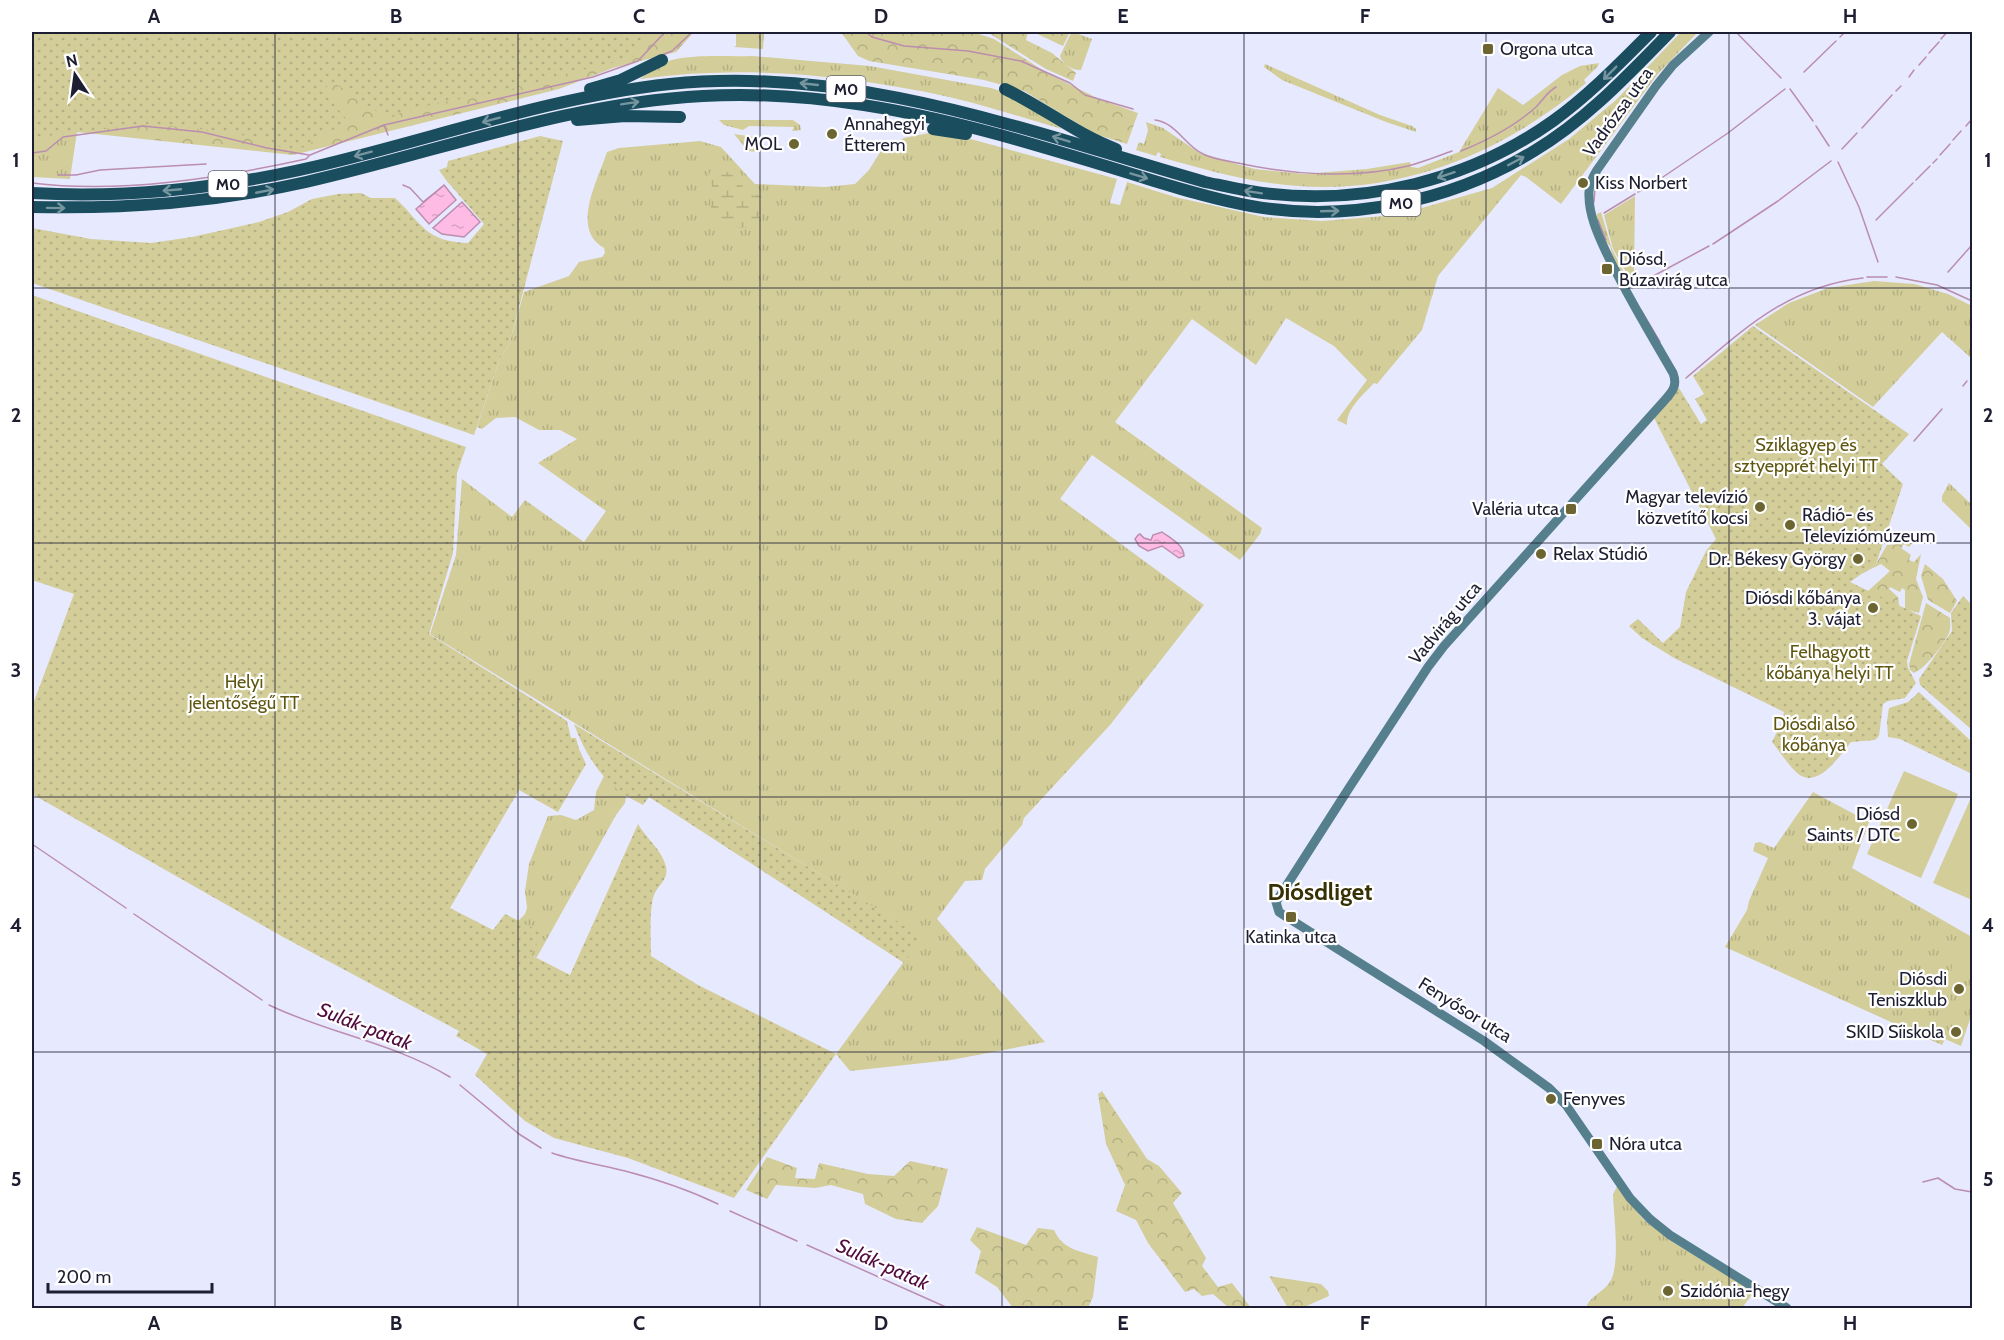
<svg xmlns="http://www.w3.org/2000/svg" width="2004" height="1340" viewBox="0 0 2004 1340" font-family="Cabin,sans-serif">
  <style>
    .grass { fill: url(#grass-tufts) }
    .forest { fill: url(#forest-crowns) }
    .wetland { fill: url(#wetland-marsh) }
    .park { fill: url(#park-dots) }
    .pitch { fill: #d3cd99 }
    .water { fill: url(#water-ripples); stroke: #bb8daf; stroke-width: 1.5 }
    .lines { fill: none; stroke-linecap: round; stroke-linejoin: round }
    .stream { stroke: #bb8daf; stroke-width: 1.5 }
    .secondary { stroke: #557f8d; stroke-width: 9 }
    .highway { stroke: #1a4e5e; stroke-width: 12 }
    .oneway { stroke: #76959e }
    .grid { fill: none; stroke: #1e1e32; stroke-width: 1.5; stroke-opacity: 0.55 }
    .poi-dot { fill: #6c6531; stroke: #fff; stroke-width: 2 }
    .labels { text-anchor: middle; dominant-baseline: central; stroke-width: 4.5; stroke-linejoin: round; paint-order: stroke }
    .shield { fill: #fff; stroke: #626270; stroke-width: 1.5 }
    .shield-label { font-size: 16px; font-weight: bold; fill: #1e1e32 }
    .poi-label { font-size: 18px; fill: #1e1e32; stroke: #fff; text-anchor: start }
    .street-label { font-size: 18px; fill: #1e1e32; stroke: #fff }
    .park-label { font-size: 18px; fill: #5f5610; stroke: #fff }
    .water-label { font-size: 20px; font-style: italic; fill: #510b3e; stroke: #fff }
    .district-label { font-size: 24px; font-weight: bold; fill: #373106; stroke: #fff }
    .neatline { fill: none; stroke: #1e1e32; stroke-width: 2 }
    .grid-label { font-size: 20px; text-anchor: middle; font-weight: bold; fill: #1e1e32 }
  </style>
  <defs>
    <pattern id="grass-tufts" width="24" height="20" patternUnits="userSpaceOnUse" patternTransform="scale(1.5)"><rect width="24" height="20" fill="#d3cd99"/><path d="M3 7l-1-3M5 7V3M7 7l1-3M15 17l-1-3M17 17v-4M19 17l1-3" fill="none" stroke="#b5b084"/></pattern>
    <pattern id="forest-crowns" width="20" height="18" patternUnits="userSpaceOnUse" patternTransform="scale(1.5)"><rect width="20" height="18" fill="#d3cd99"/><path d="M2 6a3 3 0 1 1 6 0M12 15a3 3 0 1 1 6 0" fill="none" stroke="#b5b084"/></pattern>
    <pattern id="wetland-marsh" width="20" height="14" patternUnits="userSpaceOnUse" patternTransform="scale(1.5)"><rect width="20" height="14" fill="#d3cd99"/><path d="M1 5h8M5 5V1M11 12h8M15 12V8" fill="none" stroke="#b5b084"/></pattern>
    <pattern id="park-dots" width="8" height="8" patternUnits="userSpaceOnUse" patternTransform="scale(1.5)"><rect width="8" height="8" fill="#d3cd99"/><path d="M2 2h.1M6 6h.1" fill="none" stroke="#b5b084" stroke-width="1.8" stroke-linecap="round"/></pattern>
    <pattern id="water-ripples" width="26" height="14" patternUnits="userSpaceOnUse" patternTransform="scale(1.5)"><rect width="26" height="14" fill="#febce4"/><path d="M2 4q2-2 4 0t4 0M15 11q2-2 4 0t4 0" fill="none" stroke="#d9a1c4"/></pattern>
  </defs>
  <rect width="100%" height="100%" fill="#e7e9ff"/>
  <g class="grass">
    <path d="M736 32H764L763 49 734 47 736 46Z"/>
    <path d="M1073 32 1092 39 1081 70C1073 71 1062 64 1060 56L1070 35Z"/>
    <path d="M1681 32H1698L1657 75 1561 204 1526 177 1521 175 1438 276 1422 330 1377 384 1374 383C1364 394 1346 409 1347 425L1337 420 1367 380 1334 346 1286 318 1256 365 1192 319 1115 422 1262 528 1260 534 1240 560 1092 455 1060 499 1204 605 1110 725 1024 818 1022 825 985 869 982 880 965 881 937 919 1045 1042 951 1060 850 1071 836 1054 922 937 430 634 456 555 462 479 512 517 525 500 584 542 606 511 538 463 577 439 560 430H539L515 417 496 418 482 429 477 427 500 358 509 345 524 292 569 276 579 262 602 257 605 253 604 248C570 229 598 180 607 152L619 148 700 141 721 147 755 184 825 187 855 184 869 170 882 149 904 138 929 133 956 135 1117 179 1110 203 1120 205 1127 182 1175 197 1264 217 1322 221 1397 215 1492 188 1569 139 1616 100Z"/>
    <path d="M752 56 870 66 991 88 1016 96 1062 129C1017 116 972 101 926 92 829 73 738 66 640 79 649 71 660 63 672 60 698 54 726 57 752 56Z"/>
    <path d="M1599 63 1598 66 1584 80 1586 83C1506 151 1405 194 1298 186 1251 183 1206 170 1160 157L1161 154 1158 152 1156 156 1136 150 1139 142 1144 144 1148 130 1146 122 1163 128 1201 154 1255 169 1304 174 1367 169 1410 162 1411 167 1418 168 1459 152 1498 88 1523 105 1562 75 1580 66Z"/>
    <path d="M1265 64 1380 115 1412 126 1416 129V132L1386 122 1282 80 1264 67Z"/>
    <path d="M719 120H793L800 125 801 130 792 131 794 127 749 126 743 130 724 125Z"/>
    <path d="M77 132 70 179 32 177V138Z"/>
    <path d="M734 134 754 137 758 142V152L748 151Z"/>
    <path d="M1635 196 1634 277 1630 279 1613 249 1604 215Z"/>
    <path d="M1601 212 1612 249 1629 282H1625L1615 265 1610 246 1603 240 1596 218 1597 214Z"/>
    <path d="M1874 281 1914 284 1948 294 1972 306V357L1971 358 1942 332 1873 407 1755 325 1789 303 1828 288Z"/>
    <path d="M1949 483 1972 505V530L1942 501V496Z"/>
    <path d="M607 770 627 790 625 803 616 815 537 957 519 955 512 927 525 914 527 908 525 891 529 864 548 816 561 815 576 820 594 810 596 792Z"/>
    <path d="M1813 792 1869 822 1852 868 1972 937V1013L1961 1046 1945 1039 1942 1045 1725 947 1747 910 1749 901 1768 858 1753 851 1755 843 1760 842 1774 848Z"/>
    <path d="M1617 1186 1644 1220 1676 1244 1754 1292 1742 1308H1586C1590 1295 1605 1292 1611 1280 1620 1262 1614 1217 1613 1195Z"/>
  </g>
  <g class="forest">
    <path d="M32 32H694L676 52 613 68 559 89 293 155 77 132 32 138Z"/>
    <path d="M841 32H973L994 39 1047 73 1099 99 1138 113 1127 144 1095 134 1024 91 984 80 869 61 858 56Z"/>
    <path d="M987 32H1028L1026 40 1052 53 1076 73 1073 81 1046 69Z"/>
    <path d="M1033 32H1070L1063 46Z"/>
    <path d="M1907 534 1914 541 1909 547 1904 544 1901 548 1911 555 1909 560 1914 562 1921 554 1916 579 1923 597 1919 613 1905 609V590L1902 588 1900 592 1890 587 1889 589 1898 597 1900 610 1868 591 1890 571 1881 564 1859 575 1876 564 1887 545 1896 544Z"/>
    <path d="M1925 564 1943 579 1957 601 1950 613 1928 600 1921 576Z"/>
    <path d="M1926 603 1950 618C1950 623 1951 628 1949 633 1944 644 1926 668 1914 673L1910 670 1909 664Z"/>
    <path d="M1102 1091 1147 1159 1159 1166 1182 1193 1173 1203 1206 1258 1202 1266 1218 1287 1232 1283 1251 1308H1229L1213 1294 1202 1296 1194 1289 1185 1292 1148 1243 1136 1220 1116 1211 1125 1185 1106 1144 1098 1094Z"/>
    <path d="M767 1157 797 1168 795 1178 815 1179 819 1163 868 1174 894 1176 910 1161 948 1169 938 1206 922 1223 896 1219 865 1204 863 1194 831 1185 815 1188 776 1185 767 1199 746 1190Z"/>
    <path d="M977 1227 1026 1245 1038 1228 1054 1230C1063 1250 1080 1251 1098 1257L1093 1297 1088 1308H1013L997 1287 975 1273 981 1251 970 1240Z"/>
    <path d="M1269 1276 1321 1284 1328 1291 1329 1296 1302 1308H1288Z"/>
  </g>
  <path class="wetland" d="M717 166 734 176 746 190 762 197 759 209 760 222C745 233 718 227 711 208 709 201 713 195 712 188 712 184 710 178 709 174L713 168Z"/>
  <g class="park">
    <path d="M32 32H650L634 56 497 93 437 103 385 117 333 82 322 90 348 121 297 151 273 145 257 138 221 131 145 124 32 138Z"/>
    <path d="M540 136 563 141 509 345 500 358 474 435 32 283V228L91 239 151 243 192 237 259 222 288 212 312 199 338 194 361 193 371 198H395C424 225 424 241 468 243L484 224 446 180 439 170 447 167 448 161Z"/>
    <path d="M32 295 466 447 457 473 453 553 429 634 567 721 571 738H576L579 749 586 764 558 812 519 790 450 908 493 930 505 914 543 933 531 955 570 975 638 824C646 838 663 851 666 867 669 879 658 885 654 895 649 907 651 942 651 956L698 985 836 1054 734 1198 628 1158 554 1138 525 1121 475 1075 487 1054 456 1036 459 1031 283 937 32 794V717L34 710 32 709V707L74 594 32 580Z"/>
    <path d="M1753 326 1909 434 1882 464 1903 484 1876 564 1850 582 1921 616 1907 661 1908 668 1916 683 1905 698 1888 701 1883 704 1879 736 1875 740 1851 742C1839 756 1817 792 1796 772 1787 763 1780 752 1772 742L1781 724 1784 712 1674 658 1642 638 1629 626 1638 619 1663 643 1680 627 1686 592 1706 551 1716 539 1653 416 1679 388 1701 424 1707 420 1695 399 1704 394 1693 376Z"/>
    <path d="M1963 596 1972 605V730L1920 685 1919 679 1952 631 1951 613Z"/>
    <path d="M1919 692 1972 742V774L1900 739 1888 737 1887 721 1889 708 1908 702Z"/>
    <path d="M574 724 923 937 904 963 649 797 643 805C635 800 625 796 618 790 597 773 583 749 574 724Z"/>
  </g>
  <g class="pitch">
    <path d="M1904 771 1958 794 1921 878 1867 854Z"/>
    <path d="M1970 800 1972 801V900L1933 883Z"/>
    <path d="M1959 942 1972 946V976L1951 970Z"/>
  </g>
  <g class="water">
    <path d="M444 185 456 200 429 224 416 209Z"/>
    <path d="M462 202 480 222 464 237 442 234 433 228Z"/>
    <path d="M1162 532C1170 538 1184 545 1184 556L1179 558 1162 546 1148 551 1139 546 1135 539 1138 535 1140 534 1144 538 1151 540 1153 535Z"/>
  </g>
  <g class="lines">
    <g class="stream">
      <path d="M866 32 872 37 904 46 968 51 1021 61 1070 83 1085 95 1133 109"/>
      <path d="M1736 32 1781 78"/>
      <path d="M1840 37 1845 32"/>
      <path d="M1941 39 1947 32"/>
      <path d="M1929 53 1939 42"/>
      <path d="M662 55 672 51 692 32"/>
      <path d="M1919 65 1926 57"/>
      <path d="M1804 72 1836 41"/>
      <path d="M1909 77 1914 70"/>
      <path d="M1790 89 1813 121"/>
      <path d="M1896 91 1901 86"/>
      <path d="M1155 120C1177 123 1184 145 1203 154 1213 159 1227 161 1238 163 1292 175 1354 179 1408 166 1423 162 1438 156 1452 151"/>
      <path d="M384 125 593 77 638 61 665 32"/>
      <path d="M1816 126 1829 146"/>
      <path d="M1966 126 1972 119"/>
      <path d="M1862 128 1892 95"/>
      <path d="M1953 140 1961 131"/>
      <path d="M1842 149 1857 133"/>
      <path d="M1461 151C1488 140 1514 127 1536 107 1543 100 1547 92 1556 87"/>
      <path d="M32 153 46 151 63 137 143 126 202 132 267 148 309 155"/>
      <path d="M1940 155 1950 144"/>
      <path d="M1838 162 1859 207 1878 262"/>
      <path d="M1933 163 1937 159"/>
      <path d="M58 175H76L100 170 206 164"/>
      <path d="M1663 177 1728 133 1785 89"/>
      <path d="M1916 180 1930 166"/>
      <path d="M32 183C120 194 219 178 306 159L310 155 384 125 388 135"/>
      <path d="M403 185 410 188 423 202 442 187"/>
      <path d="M1638 192 1658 180"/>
      <path d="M1594 202 1595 188"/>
      <path d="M1604 213 1635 194"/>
      <path d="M1598 220 1606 240"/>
      <path d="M1876 220 1913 183"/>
      <path d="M1713 244 1778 201 1831 161"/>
      <path d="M1948 272 1972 245"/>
      <path d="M1867 277H1887"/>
      <path d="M1896 277 1937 285 1972 301"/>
      <path d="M1633 287 1709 246"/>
      <path d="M1641 310 1660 342"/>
      <path d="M1972 376V375"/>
      <path d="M1686 378C1743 330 1786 287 1863 278"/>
      <path d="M1963 386 1967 381"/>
      <path d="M1914 441 1942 409"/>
      <path d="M32 844 126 908"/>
      <path d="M134 914 262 1000"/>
      <path d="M269 1005C327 1033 394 1043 450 1077"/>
      <path d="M460 1085 519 1134 541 1148"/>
      <path d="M552 1153C576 1161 600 1165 625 1171 656 1179 689 1190 718 1204"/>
      <path d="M1923 1182 1938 1178 1955 1189 1972 1192"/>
      <path d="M730 1211 797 1241"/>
      <path d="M807 1245 948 1308"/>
    </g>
    <path class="secondary" d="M1709 32 1673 65 1656 86 1597 170C1592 178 1588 186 1589 196 1589 215 1598 235 1606 252 1626 294 1650 333 1673 373 1678 386 1672 392 1664 401L1444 646 1428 667 1349 788 1276 902 1279 912 1285 916 1484 1041 1549 1088 1566 1105 1630 1198 1650 1219 1670 1235 1787 1308"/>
    <g class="highway">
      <path d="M590 89 621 80 662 60"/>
      <path d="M1005 89C1043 107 1076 134 1116 149"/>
      <path d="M577 120 625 116 680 117"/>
      <path d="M933 129 966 134"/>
      <path d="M32 193C137 199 240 186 342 160 450 133 558 96 670 84 855 65 1030 132 1205 182 1224 186 1244 191 1263 193 1365 206 1470 180 1553 121 1589 95 1620 63 1651 32"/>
      <path d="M32 207C128 209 212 203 306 182 438 152 567 103 703 96 810 90 916 111 1018 140 1063 153 1107 166 1151 180 1184 190 1217 200 1251 206 1347 223 1451 202 1534 151 1586 120 1628 75 1670 32"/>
    </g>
  </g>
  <defs><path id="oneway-shaft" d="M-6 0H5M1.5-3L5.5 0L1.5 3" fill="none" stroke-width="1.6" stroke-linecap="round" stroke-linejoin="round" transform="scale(1.5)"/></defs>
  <g class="oneway">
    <use href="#oneway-shaft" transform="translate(1610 73) rotate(135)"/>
    <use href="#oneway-shaft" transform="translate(809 84) rotate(-174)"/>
    <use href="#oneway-shaft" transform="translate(630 103) rotate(-9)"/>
    <use href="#oneway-shaft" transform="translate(491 120) rotate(165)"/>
    <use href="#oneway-shaft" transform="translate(1061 139) rotate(-163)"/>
    <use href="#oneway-shaft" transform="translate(363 154) rotate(165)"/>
    <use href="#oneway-shaft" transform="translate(1516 161) rotate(-28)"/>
    <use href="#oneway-shaft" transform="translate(1446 175) rotate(162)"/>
    <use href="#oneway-shaft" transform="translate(1139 176) rotate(17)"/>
    <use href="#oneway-shaft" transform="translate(172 190) rotate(175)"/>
    <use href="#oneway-shaft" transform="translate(265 191) rotate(-11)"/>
    <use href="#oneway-shaft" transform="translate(1253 192) rotate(-171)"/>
    <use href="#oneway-shaft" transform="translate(56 208) rotate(1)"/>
    <use href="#oneway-shaft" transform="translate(1330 211) rotate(-2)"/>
  </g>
  <path class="grid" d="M275 32V1308M518 32V1308M760 32V1308M1002 32V1308M1244 32V1308M1486 32V1308M1729 32V1308M32 288H1972M32 543H1972M32 797H1972M32 1052H1972"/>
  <g class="poi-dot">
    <rect x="1482" y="43" width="12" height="12" rx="3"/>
    <circle cx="832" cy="134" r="6"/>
    <circle cx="794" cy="144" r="6"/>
    <circle cx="1583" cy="183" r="6"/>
    <rect x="1601" y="263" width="12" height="12" rx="3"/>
    <circle cx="1760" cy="507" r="6"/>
    <rect x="1565" y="503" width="12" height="12" rx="3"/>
    <circle cx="1790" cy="525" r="6"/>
    <circle cx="1541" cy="554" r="6"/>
    <circle cx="1858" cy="559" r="6"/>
    <circle cx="1873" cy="608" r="6"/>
    <circle cx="1912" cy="824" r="6"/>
    <rect x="1285" y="911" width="12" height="12" rx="3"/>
    <circle cx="1959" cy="989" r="6"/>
    <circle cx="1956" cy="1032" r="6"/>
    <circle cx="1551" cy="1099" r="6"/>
    <rect x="1591" y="1138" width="12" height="12" rx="3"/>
    <circle cx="1668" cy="1291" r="6"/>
  </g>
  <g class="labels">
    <g class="shield">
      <rect x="826.5" y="76" width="39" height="26" rx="4.5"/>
      <rect x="208.5" y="171" width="39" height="26" rx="4.5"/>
      <rect x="1381.5" y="190" width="39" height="26" rx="4.5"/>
    </g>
    <g class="shield-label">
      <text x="846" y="89">M0</text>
      <text x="228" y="184">M0</text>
      <text x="1401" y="203">M0</text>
    </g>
    <g class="poi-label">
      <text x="1500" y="49">Orgona utca</text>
      <text x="844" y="124">Annahegyi<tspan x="844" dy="21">Étterem</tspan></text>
      <text x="782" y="144" text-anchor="end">MOL</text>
      <text x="1595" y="183">Kiss Norbert</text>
      <text x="1619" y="259">Diósd,<tspan x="1619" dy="21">Búzavirág utca</tspan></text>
      <text x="1748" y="497" text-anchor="end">Magyar televízió<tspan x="1748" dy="21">közvetítő kocsi</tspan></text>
      <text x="1559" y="509" text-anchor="end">Valéria utca</text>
      <text x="1802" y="515">Rádió- és<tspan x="1802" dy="21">Televíziómúzeum</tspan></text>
      <text x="1553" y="554">Relax Stúdió</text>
      <text x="1846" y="559" text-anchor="end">Dr. Békesy György</text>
      <text x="1861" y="598" text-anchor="end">Diósdi kőbánya<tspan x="1861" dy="21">3. vájat</tspan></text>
      <text x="1900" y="814" text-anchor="end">Diósd<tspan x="1900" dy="21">Saints / DTC</tspan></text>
      <text x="1291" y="937" text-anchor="middle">Katinka utca</text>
      <text x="1947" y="979" text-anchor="end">Diósdi<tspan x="1947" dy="21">Teniszklub</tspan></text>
      <text x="1944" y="1032" text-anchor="end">SKID Síiskola</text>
      <text x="1563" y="1099">Fenyves</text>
      <text x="1609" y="1144">Nóra utca</text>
      <text x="1680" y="1291">Szidónia-hegy</text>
    </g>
    <g class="street-label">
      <text transform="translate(1618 112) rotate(-54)">Vadrózsa utca</text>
      <text transform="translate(1445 623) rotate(-50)">Vadvirág utca</text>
      <text transform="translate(1465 1010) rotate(32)">Fenyősor utca</text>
    </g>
    <g class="park-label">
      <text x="1806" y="445">Sziklagyep és<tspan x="1806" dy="21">sztyepprét helyi TT</tspan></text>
      <text x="1830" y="652">Felhagyott<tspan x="1830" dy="21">kőbánya helyi TT</tspan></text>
      <text x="244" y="682">Helyi<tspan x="244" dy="21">jelentőségű TT</tspan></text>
      <text x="1814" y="724">Diósdi alsó<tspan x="1814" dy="21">kőbánya</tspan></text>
    </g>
    <g class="water-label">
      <text transform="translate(365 1026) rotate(21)">Sulák-patak</text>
      <text transform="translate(883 1264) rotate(24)">Sulák-patak</text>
    </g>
    <g class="district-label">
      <text x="1320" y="891">Diósdliget</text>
    </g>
  </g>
  <rect width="2004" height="1340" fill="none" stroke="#ffffff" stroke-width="66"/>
  <g transform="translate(75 75) rotate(347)" stroke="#ffffff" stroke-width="4.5" paint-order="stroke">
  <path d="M0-4.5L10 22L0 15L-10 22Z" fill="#1e1e32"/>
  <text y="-9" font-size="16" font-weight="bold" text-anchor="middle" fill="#1e1e32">N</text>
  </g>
  <path d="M48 1283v9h164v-9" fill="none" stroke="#1e1e32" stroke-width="3"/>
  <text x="57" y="1283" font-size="18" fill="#1e1e32" stroke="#ffffff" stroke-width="4.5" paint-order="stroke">200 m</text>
  <rect x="33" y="33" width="1938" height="1274" class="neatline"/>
  <g class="grid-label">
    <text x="154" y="23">A</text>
    <text x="396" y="23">B</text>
    <text x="639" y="23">C</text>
    <text x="881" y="23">D</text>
    <text x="1123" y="23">E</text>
    <text x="1365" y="23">F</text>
    <text x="1608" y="23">G</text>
    <text x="1850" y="23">H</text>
    <text x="16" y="167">1</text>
    <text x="1988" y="167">1</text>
    <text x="16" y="422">2</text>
    <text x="1988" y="422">2</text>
    <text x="16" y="677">3</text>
    <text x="1988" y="677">3</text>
    <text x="16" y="932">4</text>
    <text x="1988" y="932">4</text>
    <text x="16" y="1186">5</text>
    <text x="1988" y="1186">5</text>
    <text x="154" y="1330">A</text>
    <text x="396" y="1330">B</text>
    <text x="639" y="1330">C</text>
    <text x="881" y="1330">D</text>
    <text x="1123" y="1330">E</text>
    <text x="1365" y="1330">F</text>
    <text x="1608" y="1330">G</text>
    <text x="1850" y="1330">H</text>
  </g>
</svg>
